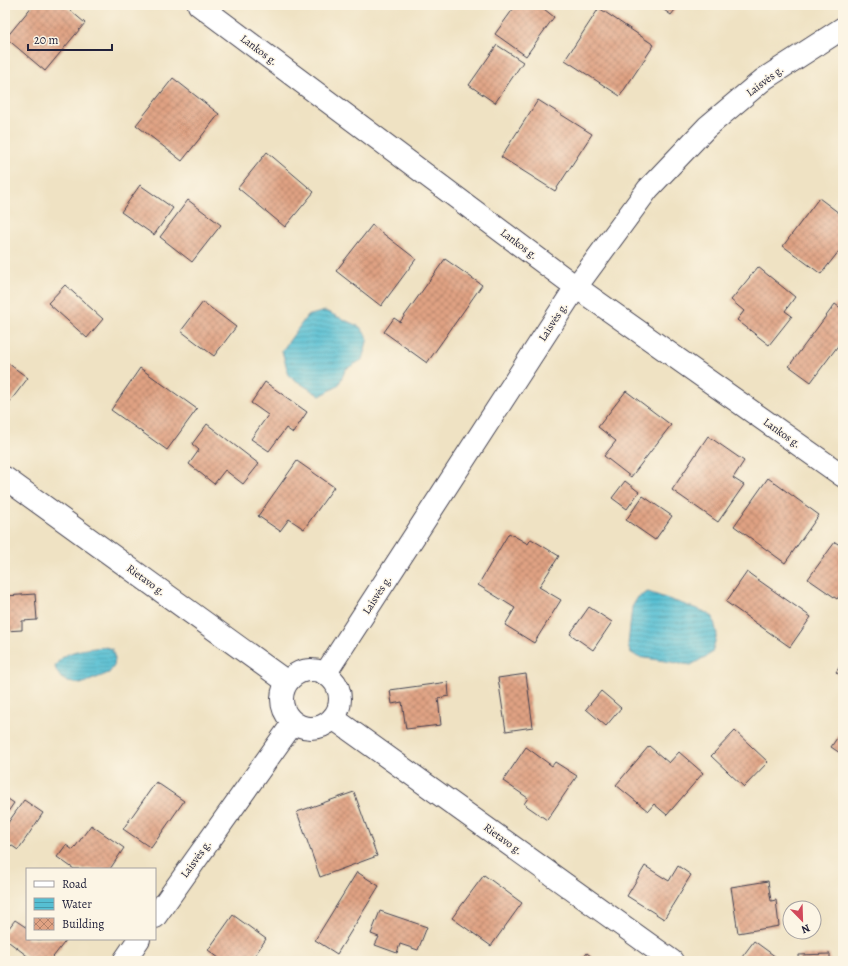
<svg xmlns="http://www.w3.org/2000/svg" width="848" height="966" viewBox="0 0 848 966" font-family="Alegreya,serif">
  <style>
    .water { fill: url(#water-rules); stroke: #3c7087 }
    .building { fill: url(#building-cross-hatch) }
    .lines { fill: none; stroke-linecap: round; stroke-linejoin: round }
    .minor-casing { stroke: #413f4f; stroke-width: 24 }
    .tertiary-casing { stroke: #413f4f; stroke-width: 24 }
    .secondary-casing { stroke: #413f4f; stroke-width: 24 }
    .minor { stroke: #fff; stroke-width: 22 }
    .tertiary { stroke: #fff; stroke-width: 22 }
    .secondary { stroke: #fff; stroke-width: 22 }
    .labels { text-anchor: middle; dominant-baseline: central; stroke-width: 3; stroke-linejoin: round; paint-order: stroke }
    .street-label { font-size: 11px; fill: #22223b; stroke: #fcf5e5 }
  </style>
  <defs>
    <pattern id="water-rules" width="6" height="5" patternUnits="userSpaceOnUse"><rect width="6" height="5" fill="#56bfd3"/><path d="M0 2.5h6" fill="none" stroke="#479bac"/></pattern>
    <pattern id="building-cross-hatch" width="8" height="8" patternUnits="userSpaceOnUse"><rect width="8" height="8" fill="#e0a283"/><path d="M0 0l8 8M0 8l8-8" fill="none" stroke="#b5846c"/></pattern>
  </defs>
  <rect width="100%" height="100%" fill="#fcf5e5"/>
  <filter id="ink" filterUnits="userSpaceOnUse"><feTurbulence type="fractalNoise" baseFrequency=".025" numOctaves="2"/><feDisplacementMap in="SourceGraphic" scale="8" xChannelSelector="R" yChannelSelector="G"/><feConvolveMatrix kernelMatrix="1 2 1 2 8 2 1 2 1" color-interpolation-filters="sRGB"/></filter>
  <filter id="wash" filterUnits="userSpaceOnUse"><feTurbulence type="fractalNoise" baseFrequency=".012" numOctaves="4" result="noise"/><feDisplacementMap in="SourceGraphic" scale="16" xChannelSelector="R" yChannelSelector="G"/><feGaussianBlur stdDeviation="0.9" result="paint"/><feColorMatrix in="noise" values="0 0 0 0 0 0 0 0 0 0 0 0 0 0 0 0 0 1.4 0 .05"/><feComposite in="paint" operator="in"/></filter>
  <g filter="url(#wash)">
    <rect width="100%" height="100%" fill="#efe2c3"/>
    <g class="water">
      <path d="M325 311 360 327 368 338 362 360 346 369 338 386 320 396 289 376 282 351 307 316Z"/>
      <path d="M648 592 703 611 713 617 717 634 712 653 691 665 638 657 630 652 628 645 632 607 638 597Z"/>
      <path d="M105 647 112 649 115 659 114 666 109 673 81 684 68 682 61 678 57 672 55 667C63 649 88 649 105 647Z"/>
    </g>
    <g id="blocks">
      <g class="building">
        <path d="M33 5H64L85 23 45 71 6 38Z"/>
        <path d="M516 5H539L554 17 526 56 495 34Z"/>
        <path d="M657 5H679L671 15Z"/>
        <path d="M599 8 654 45 620 96 565 60Z"/>
        <path d="M497 45 523 62 495 103 469 85Z"/>
        <path d="M173 78 219 114 182 161 136 125Z"/>
        <path d="M538 100 592 134 555 191 501 157Z"/>
        <path d="M267 152 314 192 285 227 238 188Z"/>
        <path d="M140 185 173 208 154 235 121 212Z"/>
        <path d="M819 198 843 216V246L821 274 783 246Z"/>
        <path d="M188 200 221 225 192 262 160 237Z"/>
        <path d="M372 225 416 259 381 306 336 271Z"/>
        <path d="M445 259 482 285 427 363 384 332 394 318 400 322Z"/>
        <path d="M758 267 795 297 785 311 792 316 769 345 737 320 744 311 731 300Z"/>
        <path d="M65 285 103 319 87 338 48 303Z"/>
        <path d="M203 302 236 327 214 356 181 331Z"/>
        <path d="M835 304 843 310V339L811 382 789 366Z"/>
        <path d="M5 361 28 378 5 408Z"/>
        <path d="M140 368 197 409 167 450 111 410Z"/>
        <path d="M265 382 307 412 293 433 286 428 269 451 251 439 268 415 251 403Z"/>
        <path d="M626 391 671 425 631 477 604 456 616 441 598 427Z"/>
        <path d="M207 424 259 464 243 484 225 470 214 484 189 464 199 450 192 444Z"/>
        <path d="M708 436 744 461 733 478 744 485 718 522 672 490Z"/>
        <path d="M297 461 334 487 304 529 289 519 280 531 258 516Z"/>
        <path d="M768 478 819 515 785 563 734 526Z"/>
        <path d="M625 481 639 492 627 509 612 498Z"/>
        <path d="M643 496 672 516 655 540 626 520Z"/>
        <path d="M509 533 528 544 531 539 559 556 539 587 561 600 534 643 505 625 515 608 478 585Z"/>
        <path d="M835 542 843 547V597L840 595 837 599 808 579Z"/>
        <path d="M747 572 811 617 790 647 726 602Z"/>
        <path d="M35 594 37 620 22 621V630L5 631V596Z"/>
        <path d="M589 607 612 622 593 650 570 634Z"/>
        <path d="M843 662V678L836 672Z"/>
        <path d="M526 674 533 727 506 731 498 678Z"/>
        <path d="M448 682 449 696 438 698 441 725 406 729 402 702 392 704 390 690Z"/>
        <path d="M601 691 621 708 606 726 586 709Z"/>
        <path d="M843 729V755L831 747Z"/>
        <path d="M735 731 768 762 744 787 711 756Z"/>
        <path d="M649 746 669 763 679 752 703 773 667 815 654 804 648 811 616 785Z"/>
        <path d="M526 747 552 766 555 762 577 776 547 820 524 804 528 798 503 781Z"/>
        <path d="M156 782 184 801 151 848 123 829Z"/>
        <path d="M354 792 377 856 320 877 297 812Z"/>
        <path d="M5 797 14 803 5 816Z"/>
        <path d="M24 800 43 813 18 850 5 841V827Z"/>
        <path d="M91 825 124 848 110 869H74L57 857 66 845 73 850Z"/>
        <path d="M645 866 669 881 678 866 691 875 664 919 627 896Z"/>
        <path d="M357 872 379 886 337 954 315 940Z"/>
        <path d="M484 875 522 903 491 946 452 918Z"/>
        <path d="M768 881 771 901 776 900 779 926 738 933 731 887Z"/>
        <path d="M380 911 427 927 418 950 400 944 397 953 375 945 379 937 371 934Z"/>
        <path d="M233 915 266 939 253 958 257 961H223L208 950Z"/>
        <path d="M15 920 27 928V939H67L50 961H34L5 939V933Z"/>
        <path d="M754 941 776 957 774 961H739Z"/>
        <path d="M587 953 597 961H581Z"/>
        <path d="M830 954V961H799V955Z"/>
      </g>
    </g>
  </g>
  <g filter="url(#ink)">
    <use href="#blocks" fill-opacity="0" stroke="#413f4f" stroke-width="1"/>
    <g class="lines">
      <g class="minor-casing">
        <g id="minor">
          <path d="M199 5 576 287 843 476"/>
          <path d="M155 917 293 723"/>
          <path d="M124 961 139 939"/>
        </g>
      </g>
      <g class="tertiary-casing">
        <path id="tertiary" d="M325 674 576 287 648 189 707 127 764 79 843 28"/>
      </g>
      <g class="secondary-casing">
        <g id="secondary">
          <path d="M5 478 287 682"/>
          <circle cx="311" cy="699" r="29"/>
          <path d="M333 718 672 961"/>
        </g>
      </g>
      <use href="#minor" class="minor"/>
      <use href="#tertiary" class="tertiary"/>
      <use href="#secondary" class="secondary"/>
    </g>
  </g>
  <g class="labels">
    <g class="street-label">
      <text transform="translate(259 50) rotate(37)">Lankos g.</text>
      <text transform="translate(765 81) rotate(-37)">Laisvės g.</text>
      <text transform="translate(519 244) rotate(37)">Lankos g.</text>
      <text transform="translate(553 322) rotate(-57)">Laisvės g.</text>
      <text transform="translate(782 433) rotate(35)">Lankos g.</text>
      <text transform="translate(146 580) rotate(36)">Rietavo g.</text>
      <text transform="translate(377 595) rotate(-57)">Laisvės g.</text>
      <text transform="translate(503 839) rotate(36)">Rietavo g.</text>
      <text transform="translate(196 859) rotate(-54)">Laisvės g.</text>
    </g>
  </g>
  <rect width="848" height="966" fill="none" stroke="#fcf5e5" stroke-width="20"/>
  <rect x="26" y="868" width="130" height="72" fill="#fcf5e5" stroke="#a5a1a1"/>
  <rect x="34" y="881" width="20" height="6" fill="#ffffff" stroke="#a5a1a1"/>
  <text x="62" y="888" font-size="12" fill="#22223b">Road</text>
  <rect x="34" y="898" width="20" height="12" fill="url(#water-rules)" stroke="#a5a1a1"/>
  <text x="62" y="908" font-size="12" fill="#22223b">Water</text>
  <rect x="34" y="918" width="20" height="12" fill="url(#building-cross-hatch)" stroke="#a5a1a1"/>
  <text x="62" y="928" font-size="12" fill="#22223b">Building</text>
  <g transform="translate(802 920) rotate(157)"><circle r="19" fill="#fcf5e5" stroke="#a5a1a1"/>
  <path d="M0-3L7 15L0 10L-7 15Z" fill="#d1495b"/>
  <text y="-6" font-size="11" font-weight="bold" text-anchor="middle" fill="#22223b">N</text>
  </g>
  <path d="M28 44v6h84v-6" fill="none" stroke="#22223b" stroke-width="2"/>
  <text x="34" y="44" font-size="12" fill="#22223b" stroke="#fcf5e5" stroke-width="3" paint-order="stroke">20 m</text>
</svg>
